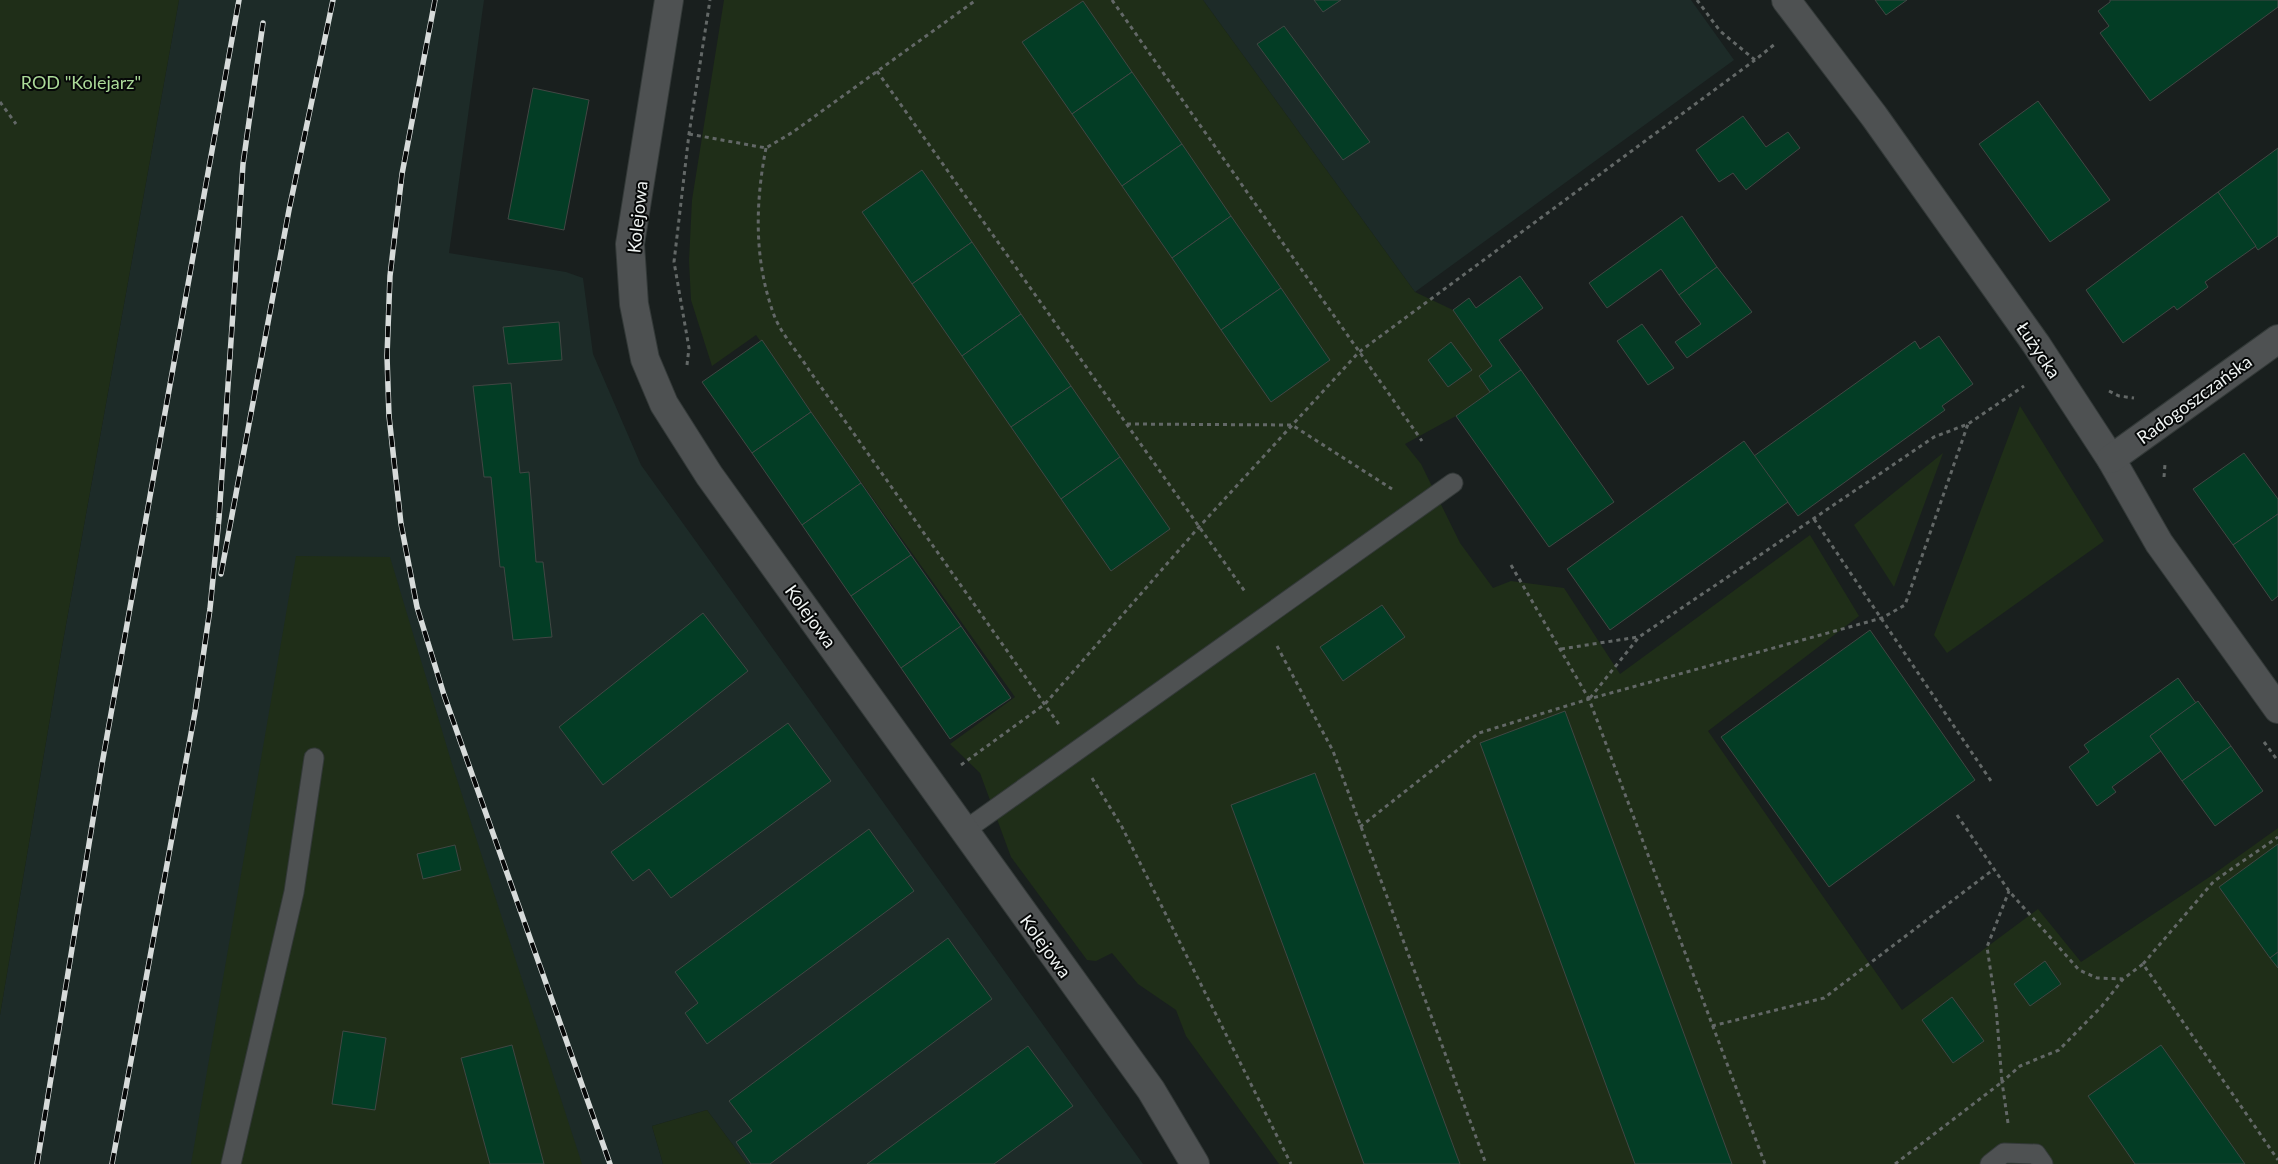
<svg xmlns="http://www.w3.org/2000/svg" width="2278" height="1164" viewBox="0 0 2278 1164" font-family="Lato,sans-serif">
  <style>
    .built { fill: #1d2b28 }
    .green { fill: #1f2e18 }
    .building { fill: #033d25; stroke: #414744 }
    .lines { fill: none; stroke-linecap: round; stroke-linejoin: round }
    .service-casing { stroke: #333938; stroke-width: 21 }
    .minor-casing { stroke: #333938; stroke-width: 30 }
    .path { stroke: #636867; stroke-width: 3; stroke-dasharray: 4 4; stroke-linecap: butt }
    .service { stroke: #4e5152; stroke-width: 19 }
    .minor { stroke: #4e5152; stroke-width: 28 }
    .rail-casing { stroke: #d7dbda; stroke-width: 5.5 }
    .rail { stroke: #060808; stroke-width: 4; stroke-dasharray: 11; stroke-linecap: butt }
    .labels { text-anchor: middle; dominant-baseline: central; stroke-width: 4; stroke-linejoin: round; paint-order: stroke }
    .park-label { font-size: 18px; fill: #abda98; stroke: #060808 }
    .street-label { font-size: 18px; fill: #f0f4f3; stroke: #060808 }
  </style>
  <rect width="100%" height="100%" fill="#191f1e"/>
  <g class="built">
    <path d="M179 0H484L449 253 566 272 583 278 593 354 641 465 1143 1164H747L707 1110 652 1126 663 1164H0V1015L62 647Z"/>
    <path d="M1203 0H1691L1734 60 1415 292Z"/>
  </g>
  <g class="green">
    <path d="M0 0H179L62 647 0 1015Z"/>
    <path d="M724 0H1203L1415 292 1453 310 1492 366 1479 376 1490 392 1456 416 1405 444 1421 464 1460 543 1493 588 1511 581 1564 588 1620 674 1810 535 1859 616 1708 731 1902 1010 2038 909 2081 962 2211 876 2278 828V1164H1279L1186 1036 1176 1010 1138 984 1112 953 1096 961 1087 960 1011 857 980 773 950 744 1015 697 756 335 712 366 691 300 689 261 692 200Z"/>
    <path d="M2020 406 2104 541 1947 653 1934 635Z"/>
    <path d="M1943 453 1894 587 1854 525Z"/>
    <path d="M296 556 390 557 452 764 582 1164H191Z"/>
    <path d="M707 1110 747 1164H663L652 1126Z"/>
  </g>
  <g class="building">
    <path d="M1314 0H1341L1323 12Z"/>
    <path d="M1875 0H1907L1886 15Z"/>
    <path d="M2110 0H2278V7L2150 101 2100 33 2109 26 2098 11 2110 2Z"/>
    <path d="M1083 1 1132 72 1072 114 1022 42Z"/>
    <path d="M1284 26 1370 142 1343 160 1257 44Z"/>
    <path d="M1132 72 1182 144 1122 186 1072 114Z"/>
    <path d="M533 88 589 100 564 230 508 219Z"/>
    <path d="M2038 101 2110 200 2050 242 1979 144Z"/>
    <path d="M1743 116 1766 147 1788 132 1800 148 1746 190 1733 173 1719 182 1696 150Z"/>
    <path d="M1182 144 1231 216 1172 258 1122 186Z"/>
    <path d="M2278 148V236L2258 250 2218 192Z"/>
    <path d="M922 170 972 242 912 284 862 212Z"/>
    <path d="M2218 192 2256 246 2205 282 2208 287 2177 310 2174 306 2123 343 2086 290Z"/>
    <path d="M1231 216 1281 288 1221 330 1172 258Z"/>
    <path d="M1682 216 1717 267 1679 295 1661 269 1607 308 1589 283Z"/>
    <path d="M972 242 1021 314 962 356 912 284Z"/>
    <path d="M1717 267 1752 312 1687 358 1675 342 1701 324 1679 295Z"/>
    <path d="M1520 276 1543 308 1499 340 1521 370 1490 392 1479 376 1492 366 1453 310 1469 298 1476 308Z"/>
    <path d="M1281 288 1330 360 1271 402 1221 330Z"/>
    <path d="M1021 314 1071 386 1011 427 962 356Z"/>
    <path d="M559 322 562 360 508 364 503 327Z"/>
    <path d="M1642 324 1674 368 1648 385 1617 341Z"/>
    <path d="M1939 336 1973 384 1942 406 1945 410 1798 516 1754 456 1915 341 1920 349Z"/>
    <path d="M762 340 811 412 752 453 702 382Z"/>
    <path d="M1451 342 1472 370 1448 387 1428 360Z"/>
    <path d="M1521 370 1614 502 1549 547 1456 416Z"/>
    <path d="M511 383 520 473 529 472 536 562H543L552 637 513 640 504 567H500L491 477H484L473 386Z"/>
    <path d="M1071 386 1120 457 1061 499 1011 427Z"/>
    <path d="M811 412 861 483 802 525 752 453Z"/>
    <path d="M1744 441 1788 502 1610 630 1567 569Z"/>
    <path d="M2244 453 2278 499V514L2233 545 2193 489Z"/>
    <path d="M1120 457 1170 529 1111 571 1061 499Z"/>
    <path d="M861 483 911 555 851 596 802 525Z"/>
    <path d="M2278 514V596L2272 601 2233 545Z"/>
    <path d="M911 555 961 626 901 668 851 596Z"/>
    <path d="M1382 605 1405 637 1343 681 1320 647Z"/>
    <path d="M703 613 748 671 603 785 559 727Z"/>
    <path d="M961 626 1011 698 950 739 901 668Z"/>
    <path d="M1870 630 1975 780 1829 887 1721 737Z"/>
    <path d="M2178 678 2196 703 2150 736 2161 751 2112 787 2116 792 2097 806 2069 767 2089 752 2084 745Z"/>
    <path d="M2198 701 2231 746 2182 781 2150 736Z"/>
    <path d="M1565 711 1732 1164H1635L1480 743Z"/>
    <path d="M788 723 831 781 671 898 649 869 633 881 611 852Z"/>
    <path d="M2231 746 2263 791 2215 826 2182 781Z"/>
    <path d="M1315 773 1460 1164H1364L1231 805Z"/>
    <path d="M869 829 914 891 707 1044 685 1013 698 1003 675 972Z"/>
    <path d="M2278 844V952L2270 958 2219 887Z"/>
    <path d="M455 845 461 870 423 879 417 854Z"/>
    <path d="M948 938 992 999 770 1164H751L736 1142 752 1131 729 1101Z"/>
    <path d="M2278 952V968L2270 958Z"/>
    <path d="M2045 961 2061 984 2030 1006 2014 984Z"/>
    <path d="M1952 997 1984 1041 1953 1063 1922 1020Z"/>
    <path d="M343 1031 386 1038 375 1110 332 1104Z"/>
    <path d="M512 1045 544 1164H490L461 1058Z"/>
    <path d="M2161 1045 2245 1164H2135L2088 1096Z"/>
    <path d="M1028 1046 1073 1106 994 1164H867Z"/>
  </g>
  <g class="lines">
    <g class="service-casing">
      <g id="service">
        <path d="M964 831 1453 483"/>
        <path d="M231 1164 294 892 314 758"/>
        <path d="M1990 1164 2004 1153 2036 1154 2043 1164"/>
      </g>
    </g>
    <g class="minor-casing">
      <g id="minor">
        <path d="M669 0 630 244 634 304 645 359 664 404 709 475 1151 1090 1195 1164"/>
        <path d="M1786 0 1874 116 2036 344 2111 459 2159 543 2278 709"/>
        <path d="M2111 459 2278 339"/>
      </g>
    </g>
    <g class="path">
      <path d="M1112 0 1422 441"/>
      <path d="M1697 0 1720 31 1755 60 1775 44"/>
      <path d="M877 71 1246 593"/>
      <path d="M0 102 16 124"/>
      <path d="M689 134 766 148 793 132 976 0"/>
      <path d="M766 148C755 204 754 261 774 315 781 334 798 352 809 370L1060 726"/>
      <path d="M687 365 689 348 674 262 689 134 710 0"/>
      <path d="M2109 391 2119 396 2134 398"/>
      <path d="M1127 424 1292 425 1392 489"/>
      <path d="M2164 477 2165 464"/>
      <path d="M1814 519 1991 781"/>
      <path d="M1511 565 1589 699 1765 1164"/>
      <path d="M1277 646 1333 751 1486 1164"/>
      <path d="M1561 649 1638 637"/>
      <path d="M1590 698 1639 637 1934 437 1968 424 2024 386"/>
      <path d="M2264 742 2278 761"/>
      <path d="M961 765 1045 704 1199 527 1359 352 1755 60"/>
      <path d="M1092 778 1122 827 1291 1164"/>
      <path d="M1957 815 2009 891 2079 970 2097 978 2123 979 2143 964 2278 1160"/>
      <path d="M1360 827 1479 733 1589 699 1882 618 1905 605 1968 424"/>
      <path d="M2143 964 2214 881 2278 837"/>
      <path d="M1712 1026 1824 998 1994 869"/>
      <path d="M2008 1123 2002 1082 2020 1066 2059 1050 2102 1006 2123 979"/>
      <path d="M1895 1164 2002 1082 1996 1007 1987 947 2009 891"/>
    </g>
    <use href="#service" class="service"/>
    <use href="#minor" class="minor"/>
    <g class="rail-casing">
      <g id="rail">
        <path d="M435 0 402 174 390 276 387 356 389 416 401 524 417 607 444 695 610 1164"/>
        <path d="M221 574 289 210 333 0"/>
        <path d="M37 1164 102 764 239 0"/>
        <path d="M112 1164 195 712 210 609 219 518 243 164 263 23"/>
      </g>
    </g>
    <use href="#rail" class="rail"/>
  </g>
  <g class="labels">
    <g class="park-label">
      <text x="81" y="82">ROD "Kolejarz"</text>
    </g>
    <g class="street-label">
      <text transform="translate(637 217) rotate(-84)">Kolejowa</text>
      <text transform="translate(2039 350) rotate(56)">Łużycka</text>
      <text transform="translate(2194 399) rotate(-36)">Radogoszczańska</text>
      <text transform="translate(811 616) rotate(54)">Kolejowa</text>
      <text transform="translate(1046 946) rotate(54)">Kolejowa</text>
    </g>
  </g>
</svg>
